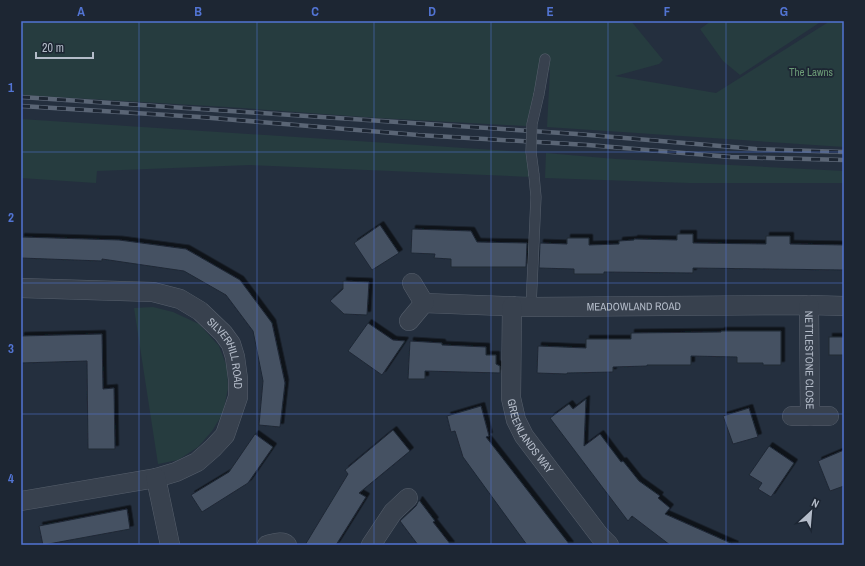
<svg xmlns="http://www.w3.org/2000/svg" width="865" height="566" viewBox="0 0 865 566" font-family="'Archivo Narrow',sans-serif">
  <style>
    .green { fill: #263c3f }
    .building { fill: #455162; stroke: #1f2835; filter: url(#shadow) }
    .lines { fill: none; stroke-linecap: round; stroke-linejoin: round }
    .lane-casing { stroke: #565f6c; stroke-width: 11 }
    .street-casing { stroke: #565f6c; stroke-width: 20 }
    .lane { stroke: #38414e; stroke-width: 10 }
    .street { stroke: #38414e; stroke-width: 19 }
    .rail-casing { stroke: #5a6575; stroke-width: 4.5 }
    .rail { stroke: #1d2633; stroke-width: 3; stroke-dasharray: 9; stroke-linecap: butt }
    .lane-bridge-casing { stroke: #565f6c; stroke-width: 11; stroke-linecap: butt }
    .lane-bridge { stroke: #38414e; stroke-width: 10 }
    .grid { fill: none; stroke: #5274d3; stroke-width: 1; stroke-opacity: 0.55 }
    .labels { text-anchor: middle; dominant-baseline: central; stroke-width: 3.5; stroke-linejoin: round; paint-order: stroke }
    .park-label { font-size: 11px; fill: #6b9a76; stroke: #1d2633 }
    .street-label { font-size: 11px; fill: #b4bcc9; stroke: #1d2633 }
    .neatline { fill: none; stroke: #5274d3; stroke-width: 1.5 }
    .grid-label { font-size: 13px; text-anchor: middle; font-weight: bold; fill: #5274d3 }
  </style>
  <defs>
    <filter id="shadow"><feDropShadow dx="3.5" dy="-3.5" stdDeviation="0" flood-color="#0009"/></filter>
  </defs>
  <rect width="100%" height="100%" fill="#242f3e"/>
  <g class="green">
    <path d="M21 21H631L663 60 659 64 615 76 716 93 830 21H844V147L547 127 550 70 540 69 526 126 378 118 227 107 21 95Z"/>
    <path d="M711 21H822L740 75 723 61 700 29Z"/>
    <path d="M21 119 525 152 531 177 250 165 97 171 96 183 21 178Z"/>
    <path d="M546 153 616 159 844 171V183H689L545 178Z"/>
    <path d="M153 307 173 312 199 324 219 346 227 367 228 388 223 413 212 431 198 447 178 460 158 464 134 308Z"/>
  </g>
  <g class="building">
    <path d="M380 225 399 253 372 270 354 243Z"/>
    <path d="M412 229 471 231 477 242 527 243 526 267H451V259L434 258 435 254 411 253Z"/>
    <path d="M677 234H693V243L766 244V236H790V244L844 245V270L693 268V273L604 272V274H574V269L539 268 540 243 567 244V238H589V245L619 244V241L634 240V239L677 240Z"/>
    <path d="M21 237 119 240 186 249 240 280 272 323 285 383 280 427 259 425 263 381 253 331 226 295 184 271 102 259V261L21 258Z"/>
    <path d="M343 281 369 282 367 315 344 314 330 301 343 289Z"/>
    <path d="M368 323 393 340 405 341 382 375 348 351Z"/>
    <path d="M721 331H781V365H763V363H737V357L691 356V365H647V366L613 367V372L567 373V374L537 373 538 346 586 348V339H631V333L721 332Z"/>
    <path d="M102 334 103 389 114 388 115 449H88L87 361 21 363V336Z"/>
    <rect x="829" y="337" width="15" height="18"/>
    <path d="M410 341 442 343V345L486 347V355H496V364L500 366V373L425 371V379H408Z"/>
    <path d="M586 399 584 446 600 434 621 462 623 461 639 481 660 496 658 498 670 508 665 514 735 545H670L632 516 628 521 550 418 569 404 573 409Z"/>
    <path d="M481 406 489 436 486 437 570 545H527L463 457 455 431 451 432 447 416Z"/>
    <path d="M749 408 758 437 733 444 723 416Z"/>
    <path d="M393 430 410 451 359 493 366 497 336 545H305L348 474 345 470Z"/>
    <path d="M255 434 273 447 248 483 202 512 191 495 229 472Z"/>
    <path d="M769 446 794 463 771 497 758 489 762 483 749 475Z"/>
    <path d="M844 450V486L830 491 818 461Z"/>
    <path d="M419 500 435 521 433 522 451 545H418L400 521 416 506Z"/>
    <path d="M127 509 130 529 43 545 39 526Z"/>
  </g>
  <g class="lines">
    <g class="lane-casing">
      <g id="lane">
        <path d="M539 94 545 59"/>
        <path d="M531 307 536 197 534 175"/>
      </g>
    </g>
    <g class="street-casing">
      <g id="street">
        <path id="s1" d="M21 288 153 292 180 299 200 311 223 333 231 344 235 357 238 379V397L225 435 213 448 197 462 176 472 156 478 21 501"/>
        <path id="s2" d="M424 303 531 307 809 305 844 306"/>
        <path id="s3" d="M809 305 810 416"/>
        <path id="s4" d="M512 306 511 398 516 420 524 436 599 535 609 545"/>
        <path d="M409 321 424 303 412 283"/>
        <path d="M792 416H829"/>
        <path d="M156 478 170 545"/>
        <path d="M267 545C273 544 282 540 287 545"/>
        <path d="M371 545 393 512 408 498"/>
      </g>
    </g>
    <use href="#lane" class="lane"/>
    <use href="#street" class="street"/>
    <g class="rail-casing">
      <g id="rail">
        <path d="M21 97 577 134 756 149 844 152"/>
        <path d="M21 106 200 117 418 135 588 145 731 157 844 160"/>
      </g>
    </g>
    <use href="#rail" class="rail"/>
    <g class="lane-bridge-casing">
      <path id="lane-bridge" d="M534 175 531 152 532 124 539 94"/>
    </g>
    <use href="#lane-bridge" class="lane-bridge"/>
  </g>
  <path class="grid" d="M139 21V545M257 21V545M374 21V545M491 21V545M608 21V545M726 21V545M21 152H844M21 283H844M21 414H844"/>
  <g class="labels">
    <g class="park-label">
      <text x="811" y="72">The Lawns</text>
    </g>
    <g class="street-label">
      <text stroke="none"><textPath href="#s2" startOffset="210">MEADOWLAND ROAD</textPath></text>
      <text stroke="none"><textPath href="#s1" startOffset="235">SILVERHILL ROAD</textPath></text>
      <text stroke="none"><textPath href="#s3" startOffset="55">NETTLESTONE CLOSE</textPath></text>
      <text stroke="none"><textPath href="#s4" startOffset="135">GREENLANDS WAY</textPath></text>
    </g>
  </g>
  <rect width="865" height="566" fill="none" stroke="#1d2633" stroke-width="44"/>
  <g transform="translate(811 512) rotate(26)" stroke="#1d2633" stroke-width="3" paint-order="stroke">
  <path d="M0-3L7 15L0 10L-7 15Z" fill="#b4bcc9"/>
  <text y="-6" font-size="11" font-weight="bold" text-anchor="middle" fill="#b4bcc9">N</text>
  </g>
  <path d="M36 52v6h57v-6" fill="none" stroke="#b4bcc9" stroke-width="2"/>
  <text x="42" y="52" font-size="12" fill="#b4bcc9" stroke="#1d2633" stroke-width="3" paint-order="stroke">20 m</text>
  <rect x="22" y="22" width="821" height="522" class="neatline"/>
  <g class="grid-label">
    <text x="81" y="16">A</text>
    <text x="198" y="16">B</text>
    <text x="315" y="16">C</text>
    <text x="432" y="16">D</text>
    <text x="550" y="16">E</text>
    <text x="667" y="16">F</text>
    <text x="784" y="16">G</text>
    <text x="11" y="92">1</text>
    <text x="11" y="222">2</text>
    <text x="11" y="353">3</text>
    <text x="11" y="483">4</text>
  </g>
</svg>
